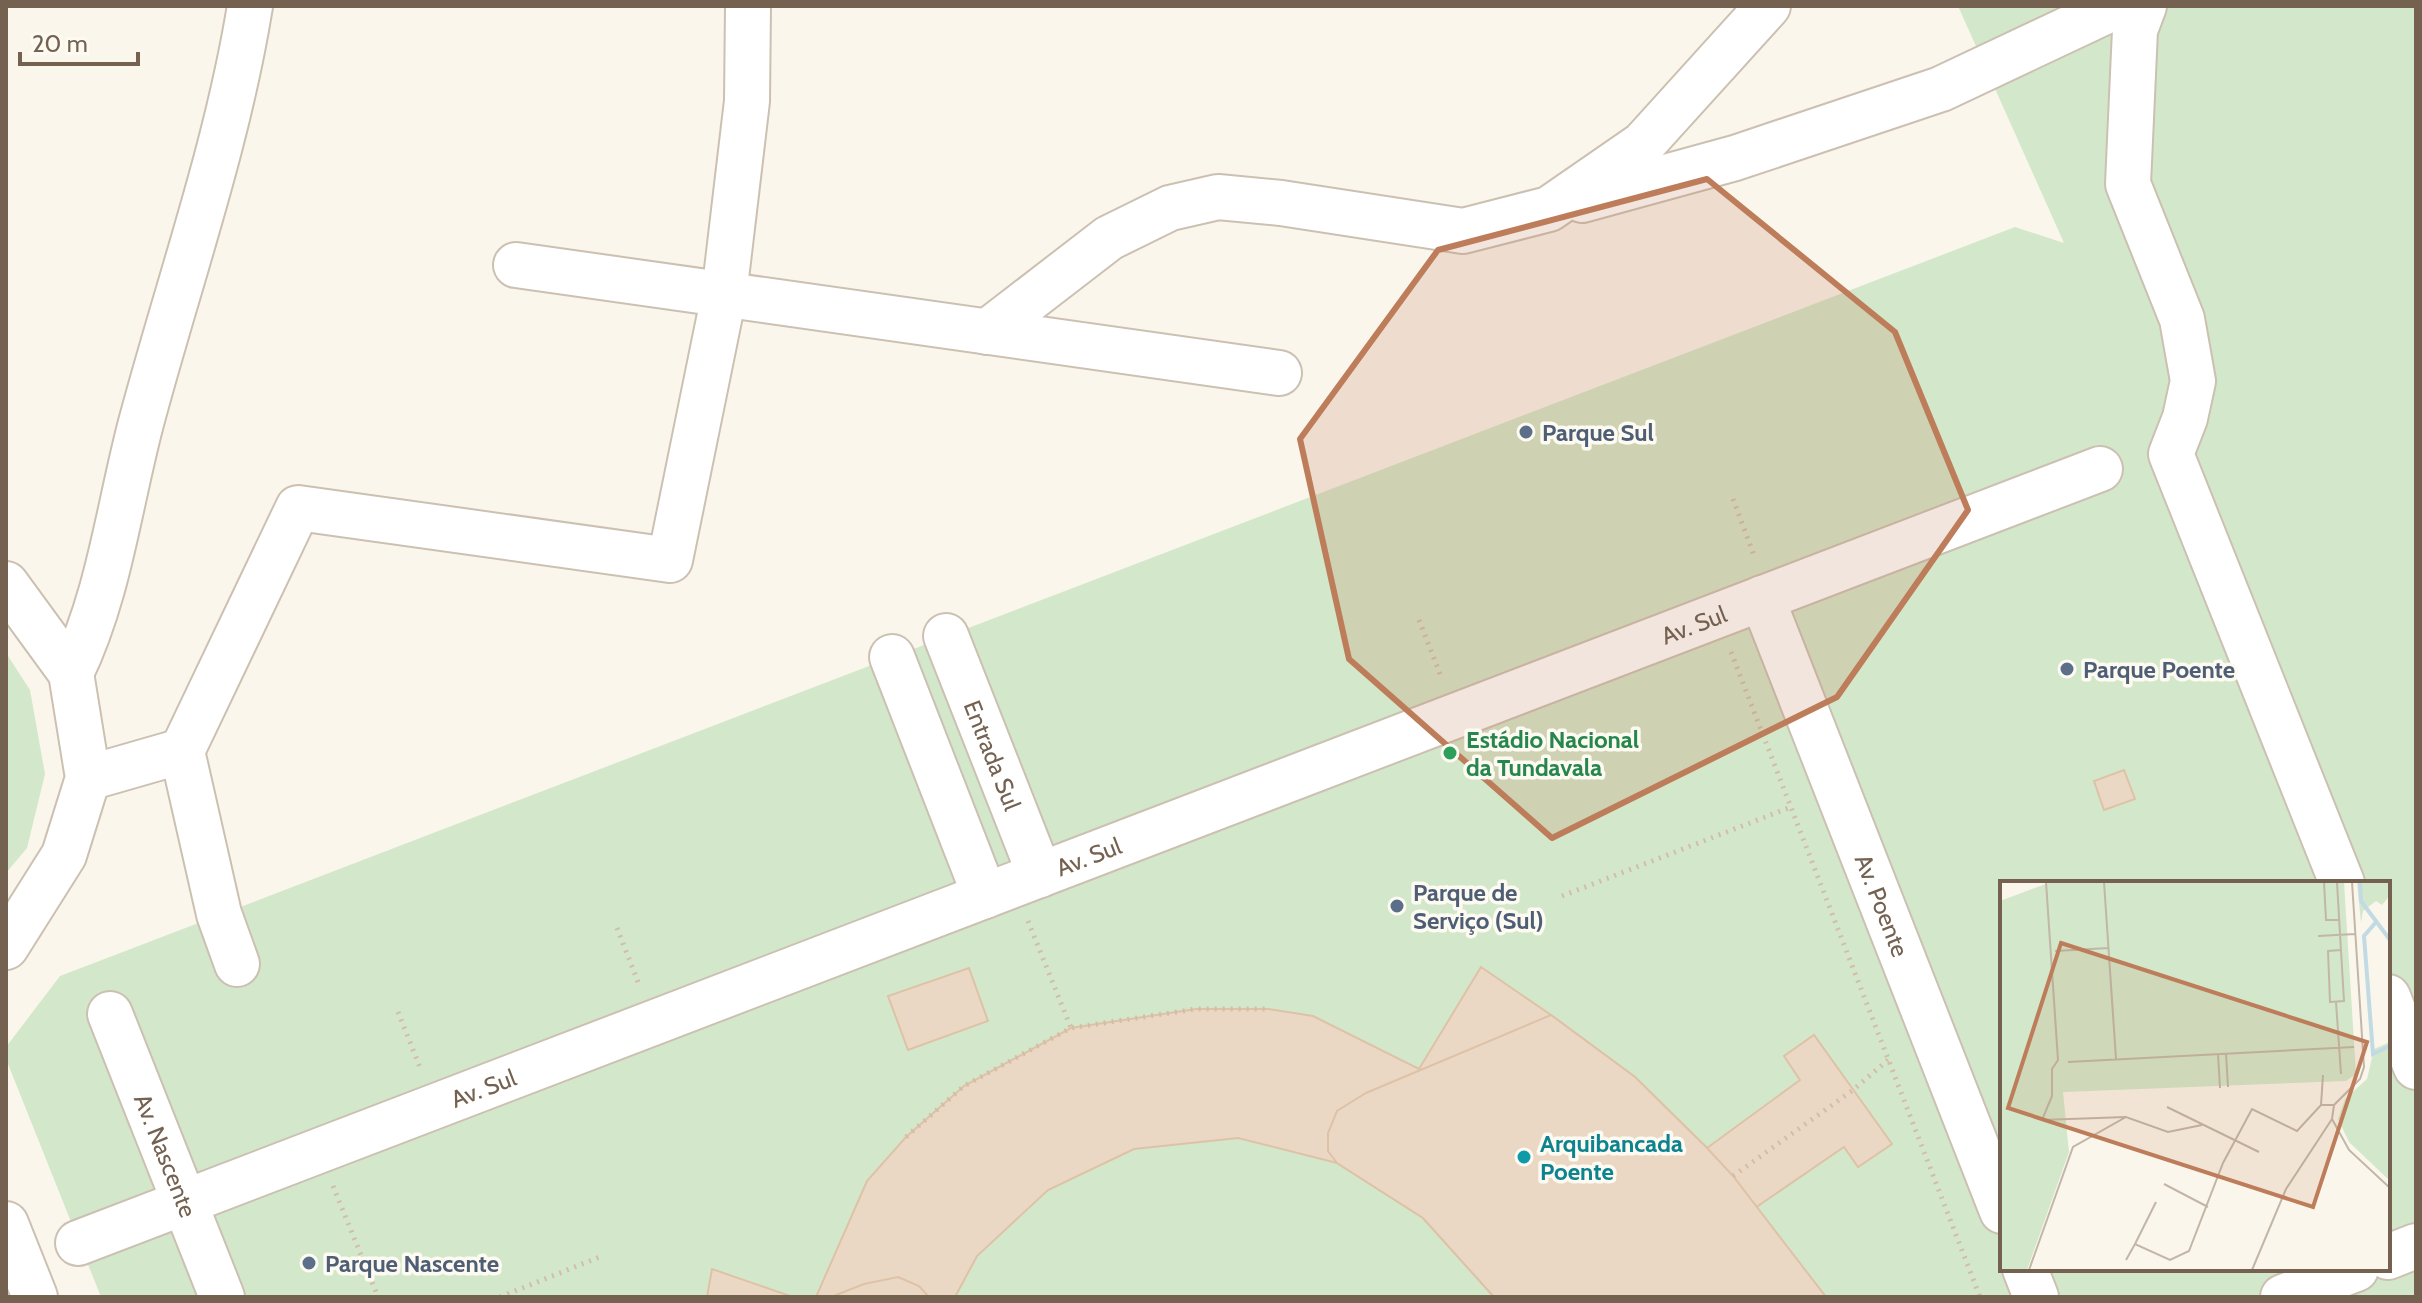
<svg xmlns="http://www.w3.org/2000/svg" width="2422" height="1303" viewBox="0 0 2422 1303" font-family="Cabin,sans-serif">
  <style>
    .green { fill: #d3e8ca; fill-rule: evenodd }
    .building { fill: #ebd8c4; stroke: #dec2a8; stroke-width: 2 }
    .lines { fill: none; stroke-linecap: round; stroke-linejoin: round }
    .minor-casing { stroke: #ccc0b2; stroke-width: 48 }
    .path { stroke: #d3bda8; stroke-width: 5; stroke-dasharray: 2 6; stroke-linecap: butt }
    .minor { stroke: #fff; stroke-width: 44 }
    .marked { fill: #be7d5a; fill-opacity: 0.2; stroke: #be7d5a; stroke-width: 6; stroke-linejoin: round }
    .service-dot { fill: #5c6f8a; stroke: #fdfaf2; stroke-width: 3 }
    .leisure-dot { fill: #2e9e5b; stroke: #fdfaf2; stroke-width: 3 }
    .culture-dot { fill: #0f9aa8; stroke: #fdfaf2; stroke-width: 3 }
    .labels { text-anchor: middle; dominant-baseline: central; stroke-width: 7; stroke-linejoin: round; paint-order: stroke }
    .service-label { font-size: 24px; font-weight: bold; fill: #4e5e75; stroke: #fdfaf2; text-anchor: start }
    .street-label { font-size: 24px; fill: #746150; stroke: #fdfaf2 }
    .leisure-label { font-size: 24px; font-weight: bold; fill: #27864d; stroke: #fdfaf2; text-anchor: start }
    .culture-label { font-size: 24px; font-weight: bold; fill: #0d838f; stroke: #fdfaf2; text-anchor: start }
    .inset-river { fill: none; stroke: #c1dae3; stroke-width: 4 }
    .inset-road { fill: none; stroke: #c1b6a8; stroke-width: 2 }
    .view { fill: #be7d5a; fill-opacity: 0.15; stroke: #be7d5a; stroke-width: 4 }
    .inset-edge { fill: none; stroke: #746150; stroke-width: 4 }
  </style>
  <rect width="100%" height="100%" fill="#fbf6eb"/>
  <g class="green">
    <path d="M1958 6H2416V1297H101L6 1059V1047L60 976 2015 227 2064 243ZM2002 883H2388V1269H2002Z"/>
    <path d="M6 653 30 690 45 774 27 848 6 873Z"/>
  </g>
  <g class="building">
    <path d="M2124 770 2135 799 2104 810 2094 781Z"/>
    <path d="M1481 967 1551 1015 1635 1077 1707 1148 1800 1080 1784 1056 1814 1035 1892 1144 1858 1167 1844 1147 1755 1208 1826 1297H1494L1423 1218 1337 1163 1238 1138 1134 1149 1048 1190 977 1256 955 1297H816L867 1181 906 1137 964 1086 1071 1028 1196 1009H1268L1313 1016 1419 1069Z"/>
    <path d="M969 968 988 1021 908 1050 888 996Z"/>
    <path d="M1551 1015 1635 1077 1707 1148 1733 1176 1826 1297H1494L1423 1218 1337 1163 1328 1151V1133L1337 1111 1366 1093Z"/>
    <path d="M712 1269 793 1297H707Z"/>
    <path d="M898 1277 919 1286 929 1297H831L864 1284Z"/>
  </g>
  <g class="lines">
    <g class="minor-casing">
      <g id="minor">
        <path d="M2144 6 2135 30 2128 184 2182 319 2193 381 2185 418 2171 454 2342 883"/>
        <path d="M1582 200 1735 158 1941 89 2117 6"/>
        <path d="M516 265 1279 373"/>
        <path d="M987 332 1109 238 1170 208 1218 197 1281 203 1463 231 1549 209 1643 144 1768 6"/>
        <path d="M6 584 71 673 88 778 64 855 6 947"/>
        <path id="s1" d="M1762 598 2002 1211"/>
        <path id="s2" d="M946 636 1040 875"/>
        <path d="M892 657 985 896"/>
        <path d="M71 673C109 595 119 506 141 423 178 284 227 148 250 6"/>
        <path d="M182 751 219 914 237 964"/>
        <path d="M88 778 182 751 298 508 670 560 724 295 747 101 748 6"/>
        <path d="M2388 997 2416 1067"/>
        <path id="s3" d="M110 1014 222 1297"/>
        <path d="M6 1224 35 1297"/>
        <path id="s4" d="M78 1243 2100 469"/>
        <path d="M2388 1257 2416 1246"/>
        <path d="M2025 1269 2036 1297"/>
        <path d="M2283 1297 2356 1269"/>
      </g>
    </g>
    <g class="path">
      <path d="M1733 499 1755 558"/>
      <path d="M1419 620 1442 679"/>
      <path d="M1731 652 1980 1297"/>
      <path d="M1562 896 1791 807"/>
      <path d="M1028 921 1071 1028"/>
      <path d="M617 928 640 987"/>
      <path d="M398 1012 421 1070"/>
      <path d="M906 1137 964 1086 1071 1028 1196 1009H1268"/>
      <path d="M1733 1176 1853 1090 1888 1060"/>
      <path d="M333 1186 378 1297"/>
      <path d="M500 1297 602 1256"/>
    </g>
    <use href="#minor" class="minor"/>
  </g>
  <path class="marked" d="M1707 179 1895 332 1968 510 1837 697 1552 838 1349 659 1300 439 1438 250Z"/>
  <g class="service-dot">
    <circle cx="1526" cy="432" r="8"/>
    <circle cx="2067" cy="669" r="8"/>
    <circle cx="1397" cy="906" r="8"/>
    <circle cx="309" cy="1263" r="8"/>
  </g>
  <circle class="leisure-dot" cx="1450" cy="753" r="8"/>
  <circle class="culture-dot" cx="1524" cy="1157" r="8"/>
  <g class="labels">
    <g class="service-label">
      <text x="1542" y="432">Parque Sul</text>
      <text x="2083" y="669">Parque Poente</text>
      <text x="1413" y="892">Parque de<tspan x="1413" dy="28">Serviço (Sul)</tspan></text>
      <text x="325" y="1263">Parque Nascente</text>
    </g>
    <g class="street-label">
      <text stroke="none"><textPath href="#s4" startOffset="1730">Av. Sul</textPath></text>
      <text stroke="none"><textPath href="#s2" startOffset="128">Entrada Sul</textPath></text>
      <text stroke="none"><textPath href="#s4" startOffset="1082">Av. Sul</textPath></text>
      <text stroke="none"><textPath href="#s1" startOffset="330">Av. Poente</textPath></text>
      <text stroke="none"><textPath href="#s4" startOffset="434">Av. Sul</textPath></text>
      <text stroke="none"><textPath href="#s3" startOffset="152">Av. Nascente</textPath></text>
    </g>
    <g class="leisure-label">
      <text x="1466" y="739">Estádio Nacional<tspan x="1466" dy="28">da Tundavala</tspan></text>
    </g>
    <g class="culture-label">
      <text x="1540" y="1143">Arquibancada<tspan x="1540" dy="28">Poente</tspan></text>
    </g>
  </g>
  <g transform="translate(2000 881)">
    <rect width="390" height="390" fill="#fbf6eb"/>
    <path d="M51 1H344L356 193 346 200 63 211 69 271 27 389H0V20ZM357 1H390V14L382 24 376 20 363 30 361 42ZM390 161V300L349 261 338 238 345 218 367 198 374 168Z" fill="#d3e8ca"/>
    <path class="inset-river" d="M360 1 361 20 390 59M377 40 364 55 373 173 390 165"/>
    <path class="inset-road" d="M46 1 58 179 52 188V215L42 239 126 236M104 1 116 178M324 1 326 39H339M337 1 340 53 344 120 330 121 328 70 341 69M352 1 364 186 360 198 334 224 332 238 349 269 390 307M318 55 355 53M55 70 109 67M336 121 341 193M226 172 228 206M218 173 220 207M68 181 354 166M321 224 323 194M167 226 259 271M164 303 208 326M135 363 156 321M126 379 135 363 170 379 189 370 223 282 252 228 297 250 321 224H334M29 389 73 266 126 236 168 251 202 244M252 389 286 308 332 238"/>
    <path class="view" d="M61 62 367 161 313 326 8 227Z"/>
    <rect width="390" height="390" class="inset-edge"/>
  </g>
  <rect width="2422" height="1303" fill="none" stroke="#746150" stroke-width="16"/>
  <path d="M20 52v12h118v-12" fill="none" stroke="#746150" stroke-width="4"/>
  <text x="32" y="52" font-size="24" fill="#746150" stroke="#fdfaf2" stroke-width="6" paint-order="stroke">20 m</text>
</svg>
